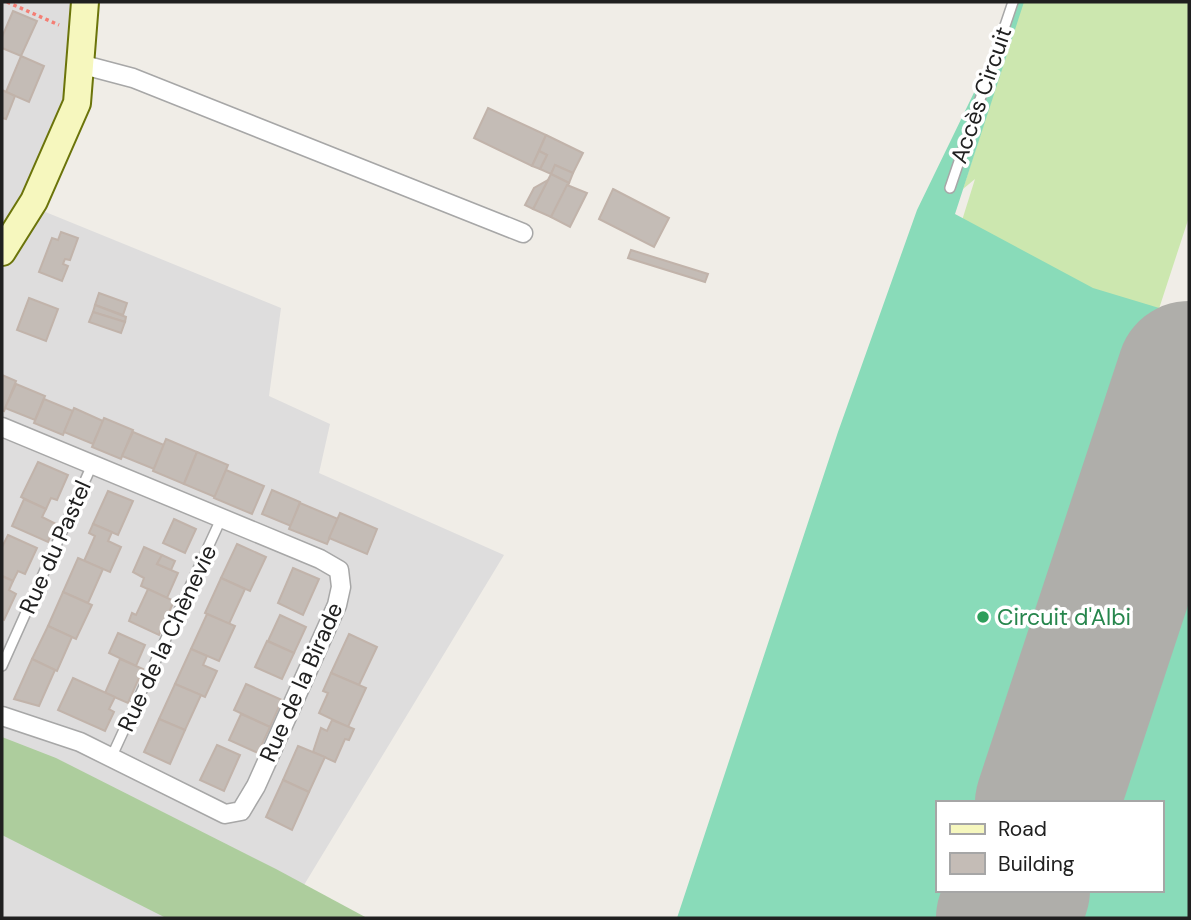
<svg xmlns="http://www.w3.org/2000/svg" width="1191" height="920" viewBox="0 0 1191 920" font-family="'DM Sans',sans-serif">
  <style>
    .residential { fill: #dedddd }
    .grass { fill: #cce7af }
    .forest { fill: #adcd9d }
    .pitch { fill: #89dbb9; fill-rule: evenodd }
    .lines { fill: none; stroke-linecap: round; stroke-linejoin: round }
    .runway { stroke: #afaeaa; stroke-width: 144 }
    .building { fill: #c4bcb6; stroke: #c1b3aa; stroke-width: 2 }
    .lane-casing { stroke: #a7a7a7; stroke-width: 12 }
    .street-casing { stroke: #a7a7a7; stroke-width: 21 }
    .secondary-casing { stroke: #6b740a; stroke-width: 30 }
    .path { stroke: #f47e74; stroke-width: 3.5; stroke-dasharray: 3.5 3.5; stroke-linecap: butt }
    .lane { stroke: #fff; stroke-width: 9 }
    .street { stroke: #fff; stroke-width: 18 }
    .secondary { stroke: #f6f7be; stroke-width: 26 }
    .leisure-dot { fill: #2e9e5b; stroke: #fff; stroke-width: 2.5 }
    .labels { text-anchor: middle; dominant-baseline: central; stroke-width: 7; stroke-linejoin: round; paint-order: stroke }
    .street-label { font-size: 23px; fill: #202020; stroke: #fff }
    .leisure-label { font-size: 23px; fill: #27864d; stroke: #fff; text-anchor: start }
  </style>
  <rect width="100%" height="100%" fill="#f0ede7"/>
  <path class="residential" d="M2 2H75L68 78 43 211 281 308 269 396 330 424 319 473 504 555 284 918H2Z"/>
  <path class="grass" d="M1023 2H1189V217L1155 321 959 230 975 179 963 189Z"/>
  <path class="forest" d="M2 737 56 758 276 869 367 918H166L2 835Z"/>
  <path class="pitch" d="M1008 2H1024L955 214 1093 288 1189 317V918H677L838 432 917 210 984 72ZM937 803H1161V890H937Z"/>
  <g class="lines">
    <g class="runway">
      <path d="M1047 803 1189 373"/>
      <path d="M1008 918 1018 890"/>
    </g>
  </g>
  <g class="building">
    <path d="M13 11 37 21 21 56 2 48V37Z"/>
    <path d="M21 56 44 66 29 102 6 92Z"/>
    <path d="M2 90 15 96 6 119 2 118Z"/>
    <path d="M488 108 546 135 532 166 474 138Z"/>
    <path d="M546 135 583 153 573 173 555 165 551 174 540 169 547 155 539 151Z"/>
    <path d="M539 151 547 155 540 169 532 166Z"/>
    <path d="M555 165 573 173 569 183 551 174Z"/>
    <path d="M551 174 569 183 551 217 533 209Z"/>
    <path d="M548 180 533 209 525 205 534 188Z"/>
    <path d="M567 185 587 193 570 227 551 217Z"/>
    <path d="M613 189 669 218 654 247 599 219Z"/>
    <path d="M61 232 78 238 70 260 65 259 63 264 68 266 62 281 39 272 52 238 58 240Z"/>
    <path d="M631 250 708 274 705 282 628 258Z"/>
    <path d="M99 293 127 303 123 315 95 305Z"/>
    <path d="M29 298 58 309 46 341 17 330Z"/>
    <path d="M95 305 126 317 125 322 93 312Z"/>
    <path d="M93 312 125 322 121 333 89 322Z"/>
    <path d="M2 375 16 381 4 411 2 410Z"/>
    <path d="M16 384 45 396 35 420 5 408Z"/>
    <path d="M44 399 73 411 63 435 34 423Z"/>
    <path d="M74 408 103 421 93 444 64 432Z"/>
    <path d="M104 418 133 430 121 459 92 447Z"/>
    <path d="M133 432 164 445 154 469 122 456Z"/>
    <path d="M166 439 197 452 184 484 153 471Z"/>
    <path d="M197 452 228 465 215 497 184 484Z"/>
    <path d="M38 462 68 475 57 500 51 498 46 509 21 497Z"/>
    <path d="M226 470 264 486 252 514 214 498Z"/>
    <path d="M272 490 300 502 291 526 262 514Z"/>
    <path d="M108 491 133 501 118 535 93 524Z"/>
    <path d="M24 499 46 509 42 517 56 524 48 542 12 526Z"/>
    <path d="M300 503 338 519 327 544 289 529Z"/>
    <path d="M340 513 377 529 367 554 329 538Z"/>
    <path d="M174 519 196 529 185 553 163 543Z"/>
    <path d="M93 524 112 532 108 541 121 547 110 572 84 561 95 536 89 533Z"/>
    <path d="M8 535 37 548 25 574 18 571 13 581 2 576V547Z"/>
    <path d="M237 544 266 557 250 591 221 578Z"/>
    <path d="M144 547 162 555 157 564 178 573 167 598 141 586 144 578 133 572Z"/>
    <path d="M162 555 175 561 171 570 157 564Z"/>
    <path d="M78 558 103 569 88 603 63 592Z"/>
    <path d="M293 568 319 579 303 615 278 603Z"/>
    <path d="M2 576 13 581 9 590 16 594 4 620 2 619Z"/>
    <path d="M221 578 245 589 229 624 205 613Z"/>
    <path d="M148 589 174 601 159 635 129 621 132 613 136 615Z"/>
    <path d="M63 592 92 605 76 639 48 626Z"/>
    <path d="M207 614 235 626 219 661 191 649Z"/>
    <path d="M280 615 306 627 294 653 268 641Z"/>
    <path d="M48 626 72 637 57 671 32 659Z"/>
    <path d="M118 633 145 645 136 666 109 653Z"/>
    <path d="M349 634 377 647 359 685 331 673Z"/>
    <path d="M267 641 294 653 282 679 255 667Z"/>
    <path d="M191 649 207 656 203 665 217 671 205 697 175 684Z"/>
    <path d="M32 659 55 670 39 706 14 699Z"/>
    <path d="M120 659 143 669 128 703 105 693Z"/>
    <path d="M331 673 366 688 348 727 319 713 328 693 323 691Z"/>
    <path d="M73 678 115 697 109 709 114 712 105 731 58 710Z"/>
    <path d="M175 684 201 695 185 730 159 719Z"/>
    <path d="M246 684 282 700 270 727 234 710Z"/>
    <path d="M241 714 270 727 258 753 229 740Z"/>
    <path d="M159 719 185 730 170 764 144 752Z"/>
    <path d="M332 720 354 729 349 740 345 739 335 762 313 752 321 728 327 731Z"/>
    <path d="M217 745 240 755 224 791 200 780Z"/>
    <path d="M298 746 325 757 309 792 283 780Z"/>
    <path d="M283 780 309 792 292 830 266 817Z"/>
  </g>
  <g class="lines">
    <g class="lane-casing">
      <g id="lane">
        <path d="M950 188 1013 2"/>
        <path d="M2 666 92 465"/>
        <path d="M111 758 221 519"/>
      </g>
    </g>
    <g class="street-casing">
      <g id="street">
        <path d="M80 64 133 78 523 233"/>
        <path d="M2 427 320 559 339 570 341 587 337 605 256 786 241 811 225 814 80 742 2 716"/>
      </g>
    </g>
    <g class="secondary-casing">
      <path id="secondary" d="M2 252 34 201 77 103 85 2"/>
    </g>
    <path class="path" d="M7 2 59 25"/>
    <use href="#lane" class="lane"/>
    <use href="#street" class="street"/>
    <use href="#secondary" class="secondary"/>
  </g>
  <circle class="leisure-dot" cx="983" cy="617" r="7"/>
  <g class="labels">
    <g class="street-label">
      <text transform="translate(981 95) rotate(-71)">Accès Circuit</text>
      <text transform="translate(55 547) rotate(-66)">Rue du Pastel</text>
      <text transform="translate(167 638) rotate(-65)">Rue de la Chènevie</text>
      <text transform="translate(301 682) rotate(-66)">Rue de la Birade</text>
    </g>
    <g class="leisure-label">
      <text x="997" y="617">Circuit d'Albi</text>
    </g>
  </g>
  <rect width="1191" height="920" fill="none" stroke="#202020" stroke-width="7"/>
  <rect x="936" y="801" width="228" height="91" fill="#ffffff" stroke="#a6a6a6" stroke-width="2"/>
  <rect x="950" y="824" width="35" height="10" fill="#f6f7be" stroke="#a6a6a6" stroke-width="2"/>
  <text x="998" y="836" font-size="21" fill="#202020">Road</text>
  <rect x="950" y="853" width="35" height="21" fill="#c4bcb6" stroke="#a6a6a6" stroke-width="2"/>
  <text x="998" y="871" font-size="21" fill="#202020">Building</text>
</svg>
